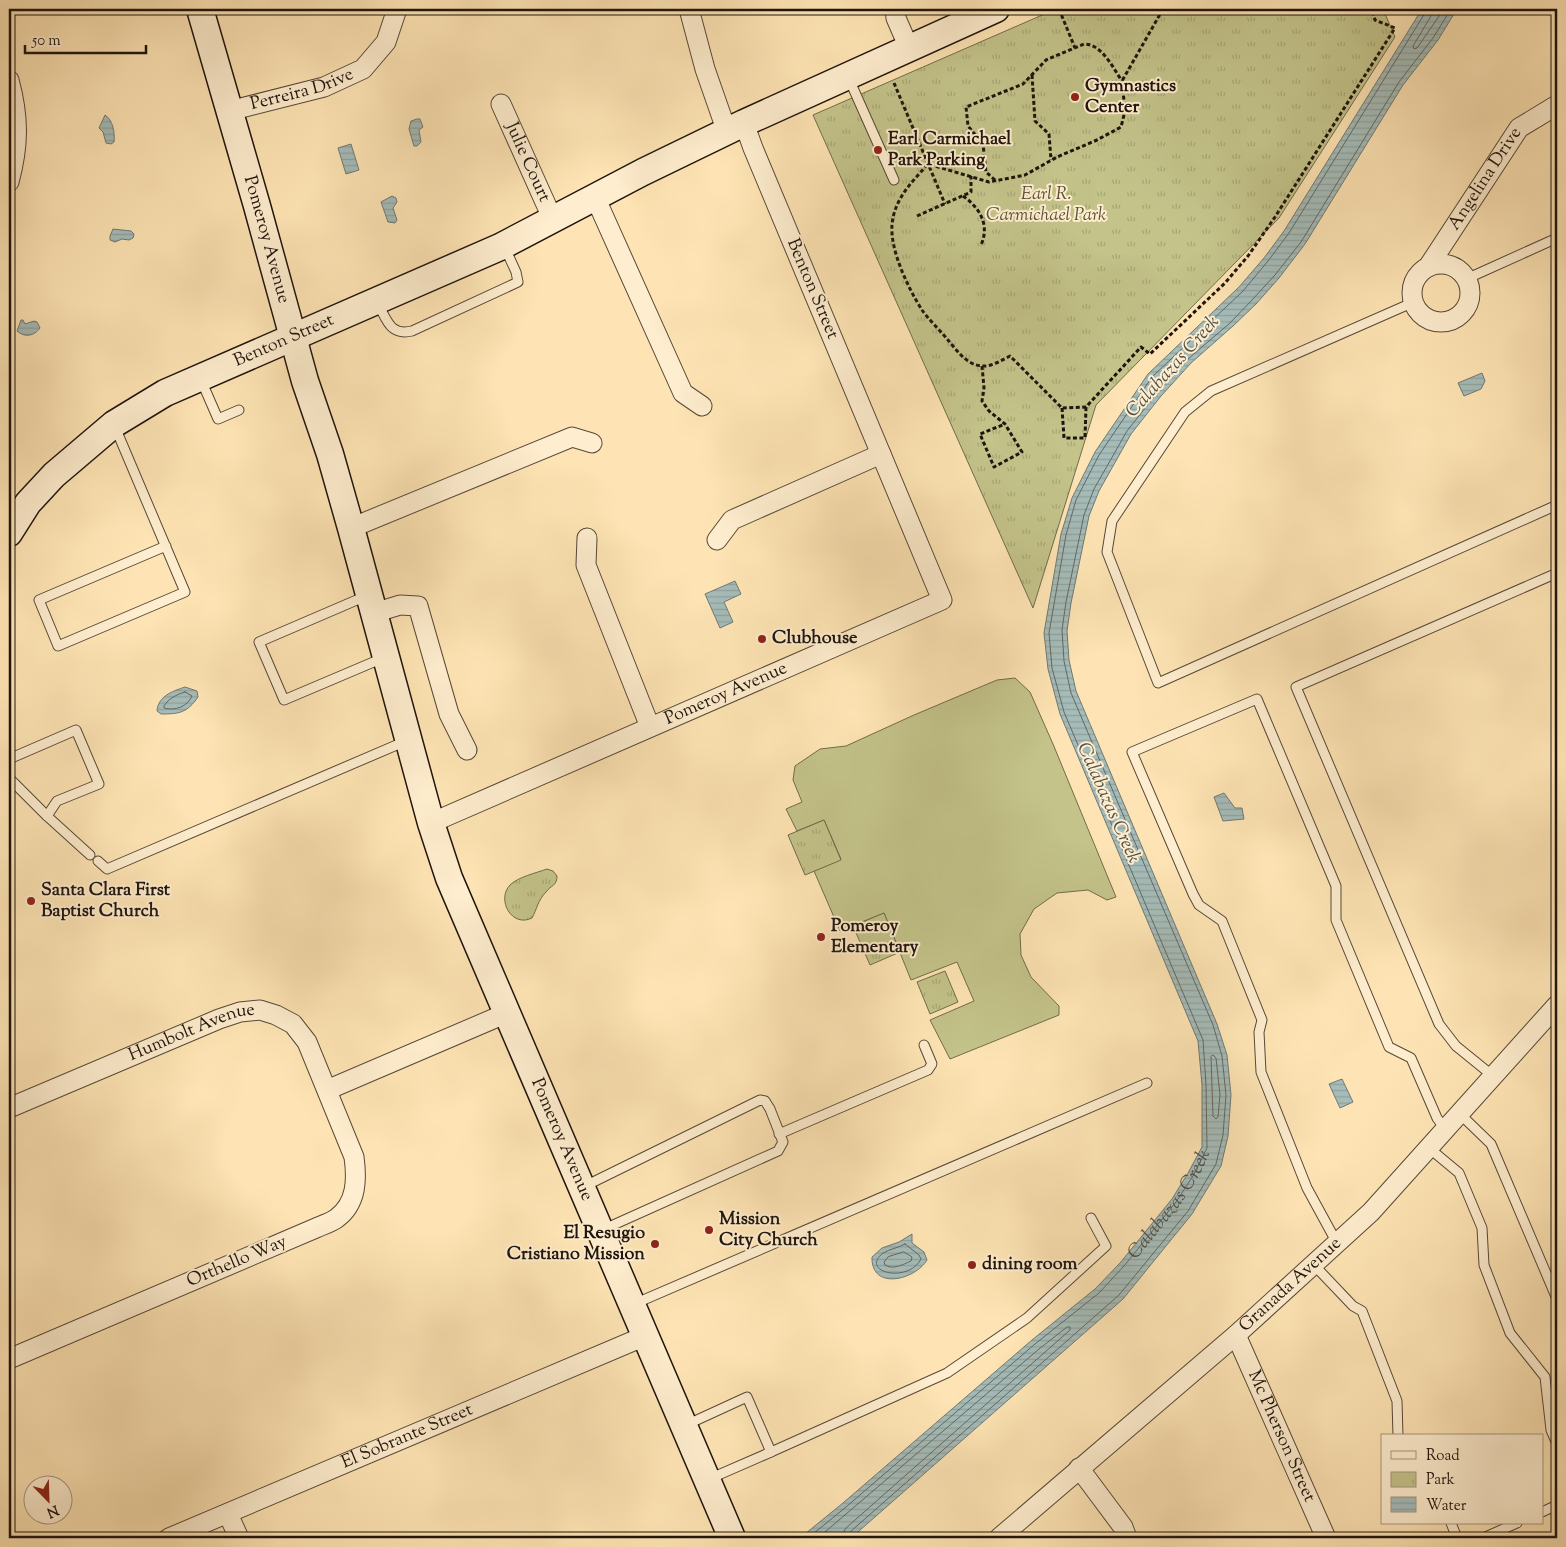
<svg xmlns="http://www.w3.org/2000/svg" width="1566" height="1547" viewBox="0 0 1566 1547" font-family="'Sorts Mill Goudy',serif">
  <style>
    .grass { fill: #c3c38a; stroke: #716c4c }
    .park { fill: url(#park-tufts); stroke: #716c4c }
    .water { fill: url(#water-rules); stroke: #6f7974 }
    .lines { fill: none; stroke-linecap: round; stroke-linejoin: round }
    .shore { stroke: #626863; stroke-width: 1 }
    .lane-casing { stroke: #574837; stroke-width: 11 }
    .street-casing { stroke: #574837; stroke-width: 21 }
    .secondary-casing { stroke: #1f140d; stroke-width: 29 }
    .path { stroke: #1f140d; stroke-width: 3; stroke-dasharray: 4 2.5; stroke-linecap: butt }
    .lane { stroke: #feedce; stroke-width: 9 }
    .street { stroke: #feedce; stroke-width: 19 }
    .secondary { stroke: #feedce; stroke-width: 26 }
    .poi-dot { fill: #8f2418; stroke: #feedce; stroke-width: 2 }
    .labels { text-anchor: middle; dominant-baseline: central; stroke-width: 4; stroke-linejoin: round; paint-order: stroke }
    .poi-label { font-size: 18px; font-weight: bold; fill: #1f140d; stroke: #feedce; text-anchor: start }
    .street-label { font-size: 18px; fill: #1f140d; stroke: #feedce }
    .park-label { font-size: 18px; font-style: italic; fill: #585139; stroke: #feedce }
    .water-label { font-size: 19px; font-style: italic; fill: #4e4f49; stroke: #feedce }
  </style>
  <defs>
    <pattern id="park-tufts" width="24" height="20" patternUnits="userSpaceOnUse" patternTransform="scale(1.25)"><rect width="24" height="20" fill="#c3c38a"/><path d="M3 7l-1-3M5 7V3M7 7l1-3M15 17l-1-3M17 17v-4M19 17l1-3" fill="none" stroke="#a7a776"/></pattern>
    <pattern id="water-rules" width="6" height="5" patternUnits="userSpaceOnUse" patternTransform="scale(1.25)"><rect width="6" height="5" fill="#a5bcb9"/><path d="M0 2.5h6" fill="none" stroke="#8ea19e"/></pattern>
  </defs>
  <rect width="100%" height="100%" fill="#fee4b4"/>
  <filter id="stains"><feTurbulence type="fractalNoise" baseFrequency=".004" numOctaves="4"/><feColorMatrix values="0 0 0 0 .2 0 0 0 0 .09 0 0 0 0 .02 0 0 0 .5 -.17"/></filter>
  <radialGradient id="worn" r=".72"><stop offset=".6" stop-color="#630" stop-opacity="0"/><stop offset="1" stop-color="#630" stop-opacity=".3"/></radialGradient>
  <path class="grass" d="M1015 678 1030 692 1053 744 1116 897 1107 900 1088 890 1057 893 1034 909 1020 934 1021 955 1031 977 1059 1006V1015L950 1059 930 1020 974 1001 957 962 911 980 884 913 840 931 814 871 841 859 824 820 797 831 786 809 802 802 793 780 795 766 820 749 846 746 914 715 997 680Z"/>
  <g class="park">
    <path d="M1056 9H1383L1395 37 1279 218 1096 405 1033 608 813 115Z"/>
    <path d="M824 820 841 860 805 875 788 835Z"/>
    <path d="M547 869 553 871 557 876C557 886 551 885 546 892 538 900 537 909 532 918 512 928 496 900 510 885 518 877 536 873 547 869Z"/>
    <path d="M884 913 900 952 870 965 853 926Z"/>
    <path d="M945 971 958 1002 930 1014 917 982Z"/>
  </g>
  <g class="water">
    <path d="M1422 9H1457L1438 40 1403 85 1305 244 1279 278 1256 304 1233 326 1191 363 1161 396 1131 434 1099 491 1089 516 1071 603 1067 631 1069 660 1076 691 1217 1024 1227 1055 1231 1095 1228 1136 1221 1166 1192 1214 1123 1299 851 1538H800L843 1503 1032 1340 1095 1289 1120 1263 1172 1199 1188 1173 1202 1147V1085L1198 1041 1060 714 1048 669 1044 633 1061 534 1072 498 1095 452 1148 374 1239 287 1264 258 1284 231Z"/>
    <path d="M105 115C113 120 115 133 114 142L111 144 106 143 103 132 99 128Z"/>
    <path d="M417 119H420L423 127 419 130 421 142 417 146H414L409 129 411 121Z"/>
    <path d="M351 144 359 170 346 174 338 148Z"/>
    <path d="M392 196 396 198 397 202 393 208 397 220 395 223 388 222 381 202Z"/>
    <path d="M113 229 131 231 134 234 133 238 129 240 122 239 115 242 110 240V236Z"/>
    <path d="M21 320H23L25 324 34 321 37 322 40 328C34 336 25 338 17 331Z"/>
    <path d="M1482 373 1485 381 1481 389 1464 396 1458 383Z"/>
    <path d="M735 581 741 594 724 602 733 622 720 628 705 594Z"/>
    <path d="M185 687 197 691 198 697C187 713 179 714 161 714L157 711C158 696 173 691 185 687Z"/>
    <path d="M1224 793 1235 808H1242L1244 819 1223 821 1214 797Z"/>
    <path d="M1342 1079 1353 1102 1340 1108 1329 1084Z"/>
    <path d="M912 1234V1243L924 1252 927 1260C915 1280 871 1291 872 1257L882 1248 899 1242Z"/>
  </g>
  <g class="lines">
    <g class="shore">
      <path d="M1432 9 1431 16 1413 46 1414 49 1417 48 1444 9"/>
      <path d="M185 692 192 696C187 707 175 711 164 708V706C169 698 176 695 185 692Z"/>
      <path d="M1213 1055 1216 1058 1220 1095 1218 1117 1216 1119 1213 1116 1211 1057Z"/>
      <path d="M905 1244 919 1255 921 1259C908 1284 859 1272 883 1253 890 1249 898 1248 905 1244Z"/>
      <path d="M904 1252 912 1257 911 1261C902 1265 893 1270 885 1265L884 1262 888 1257Z"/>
      <path id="s1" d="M808 1538 846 1507 1035 1344 1099 1293 1124 1266 1176 1202 1193 1176 1207 1148 1206 1085 1203 1040 1064 712 1052 668 1049 633 1066 535 1076 500 1099 455 1152 377 1243 291 1268 261 1289 233 1425 13 1426 9"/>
      <path d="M818 1538 1039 1349 1067 1327H1070V1330L846 1528 843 1533 842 1538"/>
      <path d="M848 1538 850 1532 1119 1295 1188 1211 1216 1164 1223 1135 1226 1095 1222 1056 1213 1025 1071 693 1064 661 1062 630 1066 602 1084 515 1094 489 1127 431 1157 393 1188 359 1230 323 1252 300 1275 275 1301 242 1399 82 1433 38 1451 9"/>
    </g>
    <g class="lane-casing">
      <g id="lane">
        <path d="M849 79 894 180"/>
        <path d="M1467 280 1475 275 1557 238"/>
        <path d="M1414 302 1211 391 1185 412 1112 521 1107 552 1158 683 1557 505"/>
        <path d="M378 304C387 320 390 336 412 331L518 282 516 272 505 248"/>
        <path d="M201 380 218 419 239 410"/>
        <path d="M115 427 185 592 58 646 39 600 166 546"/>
        <path d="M366 596 259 642 284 700 383 658"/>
        <path d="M9 759 76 730 99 784 57 801 47 816"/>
        <path d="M9 778 47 816 90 855"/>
        <path d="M98 861 107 869 406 741"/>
        <path d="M1493 1076 1456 1046 1439 1024 1296 687 1557 573"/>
        <path d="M1459 1113 1491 1144 1557 1299"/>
        <path d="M779 1134 928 1070 932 1064 924 1045"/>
        <path d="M1429 1148 1459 1173 1482 1228 1484 1265 1510 1333 1545 1377 1551 1430 1557 1444"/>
        <path d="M583 1187 760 1100 765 1101 770 1109 783 1142 778 1151 602 1230"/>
        <path d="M1337 1243 1307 1188 1261 1072 1259 1032 1262 1020 1222 921 1199 905 1193 894 1132 752 1257 699 1336 886V920L1389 1047 1411 1058 1437 1118 1445 1129"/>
        <path d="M1314 1265 1353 1306 1362 1311 1397 1401 1398 1436"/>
        <path d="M634 1304 1147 1083"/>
        <path d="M686 1425 747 1397 771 1452 947 1373 1027 1318 1106 1246 1091 1218"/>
        <path d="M709 1479 771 1452"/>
        <path d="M1542 1512 1557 1505"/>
        <path d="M1451 1523 1457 1538"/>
        <path d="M1483 1538 1517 1523"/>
      </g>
    </g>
    <g class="street-casing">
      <g id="street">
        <path d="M689 9 705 69 727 132"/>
        <path d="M895 9 896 18 909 48"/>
        <path d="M9 80C19 117 19 145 9 182"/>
        <path id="s2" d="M501 104 553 220"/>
        <path id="s3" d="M229 111 324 87 363 69 386 42 397 9"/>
        <path d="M595 197 683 393 702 406"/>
        <circle cx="1441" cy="293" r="29"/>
        <path id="s4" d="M1428 267 1519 128 1557 105"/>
        <path d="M351 528 572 437 592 443"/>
        <path d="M587 538 586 565 650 727"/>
        <path d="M717 540 732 520 881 454"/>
        <path d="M374 613 400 605 418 606 449 714 467 750"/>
        <path id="s5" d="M431 823 942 600 753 148 744 123"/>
        <path d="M327 1090 507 1013"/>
        <path id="s6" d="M9 1108 219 1019 240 1012 260 1010 276 1015 293 1024 307 1042 354 1157C357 1179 357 1203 337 1218 332 1222 323 1225 316 1228L9 1359"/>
        <path id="s7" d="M1236 1335 1326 1538"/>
        <path d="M1079 1468 1123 1527 1127 1538"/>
        <path d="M228 1514 239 1538"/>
        <path id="s8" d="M169 1538 645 1336"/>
        <path id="s9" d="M999 1538 1236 1335 1371 1212 1557 1005"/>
      </g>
    </g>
    <g class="secondary-casing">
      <g id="secondary">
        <path id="s10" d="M200 9 257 206 305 381 330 454 351 528 431 823 449 878 732 1538"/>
        <path id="s11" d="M9 533 28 503 54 475 114 424 165 393 500 247 643 172 744 123 996 9"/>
      </g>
    </g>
    <g class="path">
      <path d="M1059 9 1075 48"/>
      <path d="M1163 9 1122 81 1125 111 1121 127 1097 140 1057 157 1025 175 989 182 928 164C912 182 894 199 892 225 890 250 908 288 922 310 929 320 939 329 947 339 956 349 966 365 982 366 991 367 1002 360 1010 356L1062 408 1086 407 1141 347 1150 354 1225 283 1248 256 1275 217 1395 28 1375 20 1372 9"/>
      <path d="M1032 75 1035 121 1049 134 1051 160"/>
      <path d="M894 83 945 204"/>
      <path d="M995 180 986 172 983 144 968 126 966 107 1023 84 1046 60 1084 44C1102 44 1113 68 1122 81"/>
      <path d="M963 196C980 208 990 225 981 245"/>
      <path d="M917 216 971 192V176"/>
      <path d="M982 366 984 388 982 401 989 411 1005 424 1022 452 994 467 980 434 1005 424"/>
      <path d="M1062 408 1064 438H1085L1086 407"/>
    </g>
    <use href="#lane" class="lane"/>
    <use href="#street" class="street"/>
    <use href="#secondary" class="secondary"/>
  </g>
  <g class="poi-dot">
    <circle cx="1075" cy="97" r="5"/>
    <circle cx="878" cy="150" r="5"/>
    <circle cx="762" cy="639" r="5"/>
    <circle cx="31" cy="901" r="5"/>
    <circle cx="821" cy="937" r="5"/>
    <circle cx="709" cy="1230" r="5"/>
    <circle cx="655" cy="1244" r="5"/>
    <circle cx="972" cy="1265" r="5"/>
  </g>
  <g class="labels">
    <g class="poi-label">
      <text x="1085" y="87">Gymnastics<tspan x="1085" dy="21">Center</tspan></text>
      <text x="888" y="140">Earl Carmichael<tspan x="888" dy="21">Park Parking</tspan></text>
      <text x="772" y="639">Clubhouse</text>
      <text x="41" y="891">Santa Clara First<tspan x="41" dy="21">Baptist Church</tspan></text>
      <text x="831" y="927">Pomeroy<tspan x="831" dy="21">Elementary</tspan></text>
      <text x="719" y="1220">Mission<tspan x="719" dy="21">City Church</tspan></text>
      <text x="645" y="1234" text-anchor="end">El Resugio<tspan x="645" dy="21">Cristiano Mission</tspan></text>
      <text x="982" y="1265">dining room</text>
    </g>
    <g class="street-label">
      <text stroke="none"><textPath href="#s3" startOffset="76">Perreira Drive</textPath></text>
      <text stroke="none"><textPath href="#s2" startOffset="64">Julie Court</textPath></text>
      <text stroke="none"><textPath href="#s4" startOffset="105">Angelina Drive</textPath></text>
      <text stroke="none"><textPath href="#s10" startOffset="240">Pomeroy Avenue</textPath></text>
      <text transform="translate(812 289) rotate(67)">Benton Street</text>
      <text stroke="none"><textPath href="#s11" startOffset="342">Benton Street</textPath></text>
      <text stroke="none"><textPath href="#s5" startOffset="322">Pomeroy Avenue</textPath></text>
      <text stroke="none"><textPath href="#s6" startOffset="198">Humbolt Avenue</textPath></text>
      <text stroke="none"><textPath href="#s10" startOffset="1189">Pomeroy Avenue</textPath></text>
      <text transform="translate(237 1262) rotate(-23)">Orthello Way</text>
      <text stroke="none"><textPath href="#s9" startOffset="386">Granada Avenue</textPath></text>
      <text stroke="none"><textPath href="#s7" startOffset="111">Mc Pherson Street</textPath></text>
      <text stroke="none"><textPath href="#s8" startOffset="259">El Sobrante Street</textPath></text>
    </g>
    <g class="park-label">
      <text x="1046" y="195">Earl R.<tspan x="1046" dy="21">Carmichael Park</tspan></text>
    </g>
    <g class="water-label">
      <text transform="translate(1173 367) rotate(-48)">Calabazas Creek</text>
      <text transform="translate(1108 803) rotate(66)">Calabazas Creek</text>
      <text stroke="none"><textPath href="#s1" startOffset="494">Calabazas Creek</textPath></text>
    </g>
  </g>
  <rect width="1566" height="1547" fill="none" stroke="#fee4b4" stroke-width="30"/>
  <rect x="10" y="10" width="1546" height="1527" fill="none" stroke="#1f140d" stroke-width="2.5"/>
  <rect x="15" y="15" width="1536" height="1517" fill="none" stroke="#1f140d"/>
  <rect x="1381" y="1434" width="162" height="90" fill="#feedce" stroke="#a59681"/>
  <rect x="1391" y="1451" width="25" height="8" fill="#feedce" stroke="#a59681"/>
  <text x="1426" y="1460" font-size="15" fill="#1f140d">Road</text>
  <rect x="1391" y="1472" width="25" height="15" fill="url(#park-tufts)" stroke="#a59681"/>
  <text x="1426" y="1484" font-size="15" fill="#1f140d">Park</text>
  <rect x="1391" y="1497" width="25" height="15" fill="url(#water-rules)" stroke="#a59681"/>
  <text x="1426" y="1510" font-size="15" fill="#1f140d">Water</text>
  <g transform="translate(48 1500) rotate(157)"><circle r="24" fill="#feedce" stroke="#a59681"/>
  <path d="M0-4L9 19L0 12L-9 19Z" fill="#8f2418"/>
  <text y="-8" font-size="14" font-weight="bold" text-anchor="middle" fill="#1f140d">N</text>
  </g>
  <path d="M25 45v8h121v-8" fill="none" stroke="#1f140d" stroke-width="2.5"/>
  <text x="32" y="45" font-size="15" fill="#1f140d" stroke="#feedce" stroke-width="4" paint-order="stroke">50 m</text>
  <rect width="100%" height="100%" filter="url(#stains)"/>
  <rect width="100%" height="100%" fill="url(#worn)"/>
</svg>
